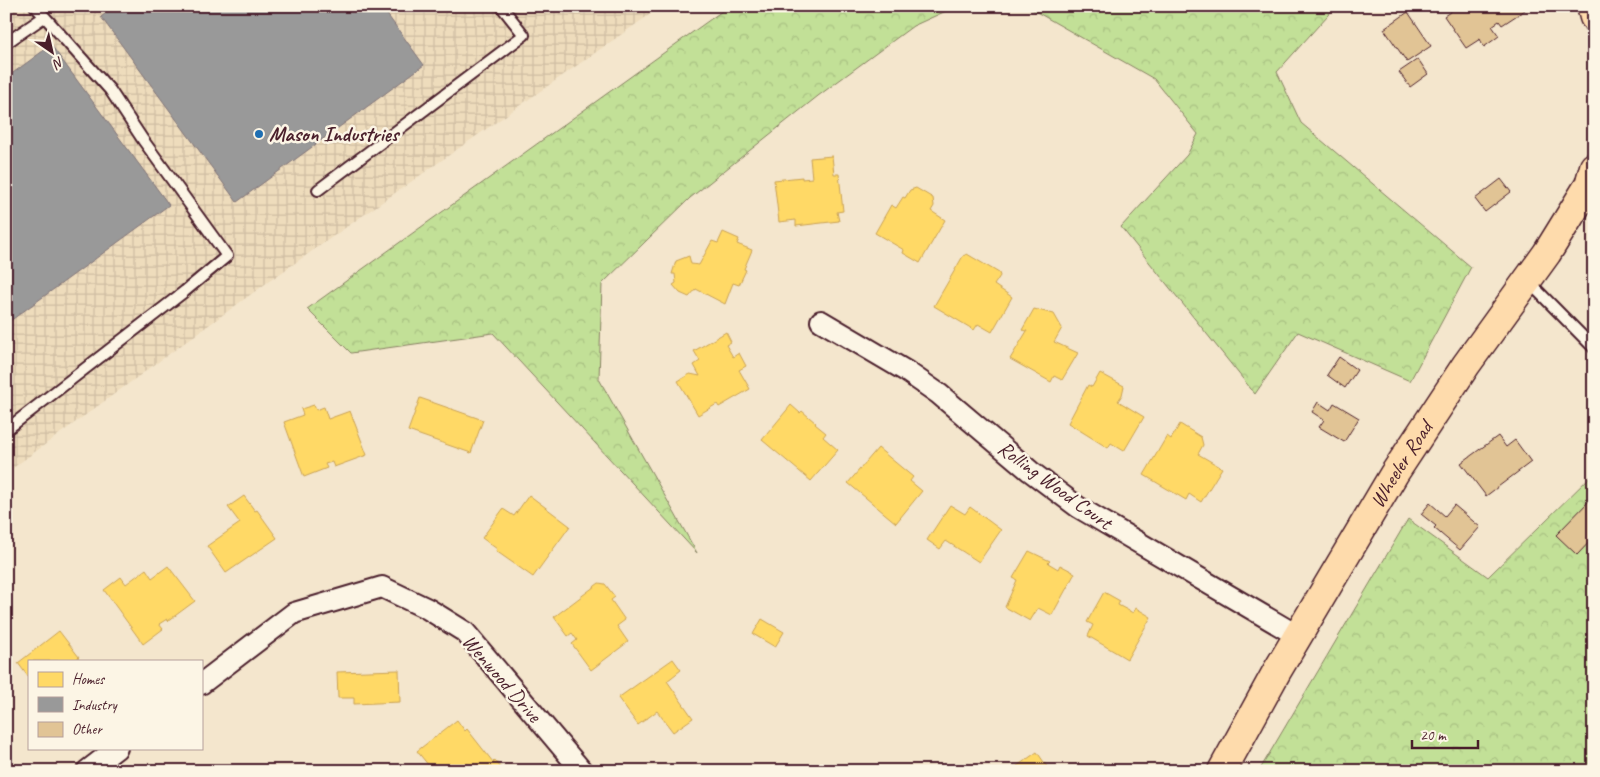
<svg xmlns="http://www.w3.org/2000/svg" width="1600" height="777" viewBox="0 0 1600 777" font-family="Caveat,sans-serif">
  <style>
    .industrial { fill: url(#industrial-grid) }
    .forest { fill: url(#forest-crowns); stroke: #868061 }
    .homes { fill: #ffd966; stroke: #c9a154 }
    .industry { fill: #999; stroke: #817478 }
    .building { fill: #e1c495; stroke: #4a1f2b }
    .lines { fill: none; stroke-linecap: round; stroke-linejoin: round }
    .lane-casing { stroke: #4a1f2b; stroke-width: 14 }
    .street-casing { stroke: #4a1f2b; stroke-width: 24 }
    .primary-casing { stroke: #4a1f2b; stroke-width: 31 }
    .lane { stroke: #fcf5e5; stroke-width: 10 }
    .street { stroke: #fcf5e5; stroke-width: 20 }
    .primary { stroke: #fedbac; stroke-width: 28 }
    .poi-dot { fill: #1f6fb2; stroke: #fcf5e5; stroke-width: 2 }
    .labels { text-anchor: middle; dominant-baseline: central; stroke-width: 5; stroke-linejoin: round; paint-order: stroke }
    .poi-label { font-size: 21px; font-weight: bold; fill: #4a1f2b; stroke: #fcf5e5; text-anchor: start }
    .street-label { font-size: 21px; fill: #4a1f2b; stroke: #fcf5e5 }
  </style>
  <defs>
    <pattern id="industrial-grid" width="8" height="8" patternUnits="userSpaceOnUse" patternTransform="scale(1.25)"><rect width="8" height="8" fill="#eedcbc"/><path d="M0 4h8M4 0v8" fill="none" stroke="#cebca2"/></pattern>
    <pattern id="forest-crowns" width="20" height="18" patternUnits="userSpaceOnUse" patternTransform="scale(1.25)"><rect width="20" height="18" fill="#c2e097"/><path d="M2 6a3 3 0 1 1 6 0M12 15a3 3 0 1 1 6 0" fill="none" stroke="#a8c082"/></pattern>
  </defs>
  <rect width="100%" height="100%" fill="#f4e6cd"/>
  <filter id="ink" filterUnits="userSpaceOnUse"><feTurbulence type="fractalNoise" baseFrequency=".02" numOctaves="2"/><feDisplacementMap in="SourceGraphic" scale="10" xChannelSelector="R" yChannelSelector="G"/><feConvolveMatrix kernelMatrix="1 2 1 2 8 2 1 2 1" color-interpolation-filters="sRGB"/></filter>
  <g filter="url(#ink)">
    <path class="industrial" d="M6 6H662L268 282 6 473Z"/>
    <g class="forest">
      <path d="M729 6H957L913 26 818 96 690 198 602 284 599 379 697 553 493 333 351 353 307 309Z"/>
      <path d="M1026 6H1336L1277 72 1301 123 1471 267 1410 381 1298 332 1255 394 1121 227 1187 155 1198 134 1154 79Z"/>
      <path d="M1594 473V771H1259L1408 519 1488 577Z"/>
    </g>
    <g class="homes">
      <path d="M832 156 834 174H839L843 211 837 212 839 221 796 226V220L779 222 774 180 802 177V179L812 178 810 158Z"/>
      <path d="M916 188 933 198 934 206 931 211 945 220 920 263 903 253 904 250 875 233 891 205 896 208 903 197 905 198 910 190Z"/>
      <path d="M723 232 739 239 737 244 752 250 744 269 746 270 739 285 733 283 725 304 696 289 689 297 680 293 673 285 676 283 675 274H672L676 261 689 256 691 264 699 265 712 241 718 243Z"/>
      <path d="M967 254 999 273 1000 276 994 285 1012 297 992 332 978 324 974 330 934 306 963 256Z"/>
      <path d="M1034 309 1054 314 1062 328 1054 342 1078 353 1062 380 1054 376 1051 382 1010 359 1027 331 1022 330Z"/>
      <path d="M726 332 731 342 726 345 733 357 739 353 746 366 739 370 750 389 719 407 717 404 698 415 678 381 690 374 700 376 694 365 700 361 694 351Z"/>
      <path d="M1100 373 1124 386 1122 395 1118 401 1144 417 1124 451 1111 443 1108 448 1068 423 1088 385 1092 387Z"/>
      <path d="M420 398 483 420 471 453 408 431Z"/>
      <path d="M314 405 316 410 324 407 328 419 350 411 367 455 334 467 332 462 325 464 327 468 304 477 284 422 303 415 301 409Z"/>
      <path d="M791 405 800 413 802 411 816 423 815 424 826 433 823 437 838 450 811 481 762 440Z"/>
      <path d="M1180 424 1201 437 1203 445 1198 454 1222 468 1201 502 1189 494 1186 500 1144 475 1167 436 1171 439Z"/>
      <path d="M878 448 913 477 910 481 922 491 896 523 848 483Z"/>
      <path d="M529 495 570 526 533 577 496 551 497 549 482 538 503 509 514 516Z"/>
      <path d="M244 496 255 511 257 510 277 538 226 573 207 546 240 523 228 507Z"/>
      <path d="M950 505 965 514 970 507 1001 530 979 562 946 541 940 549 927 540Z"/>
      <path d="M1029 551 1050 561 1048 563 1058 569 1060 565 1075 573 1052 615 1038 608 1030 621 1005 607 1017 580 1013 578Z"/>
      <path d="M168 566 195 601 168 621 167 619 159 624 163 629 143 644 104 590 121 577 126 584 146 569 152 578Z"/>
      <path d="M599 583 605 584 615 597 611 600 625 620 617 626 628 642 591 670 572 644 577 640 572 633 568 636 554 617Z"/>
      <path d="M1104 592 1120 601 1118 605 1133 613 1136 608 1151 617 1127 659 1088 636 1093 625 1087 622Z"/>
      <path d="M762 619 784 632 775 647 753 634Z"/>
      <path d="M59 631 79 657 74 661H29V678L18 663Z"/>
      <path d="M673 659 681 670 667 681 693 718 673 732 657 711 638 725 618 698Z"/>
      <path d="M399 670 400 702 354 704V698H338L337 672Z"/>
      <path d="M457 720 465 731 467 729 493 762 495 760 503 771H447L443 765 436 771H433L417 751Z"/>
      <path d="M1037 752 1050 771H1010Z"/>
    </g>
    <g class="industry">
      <path d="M115 6H381L424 65 237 202 101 17Z"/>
      <path d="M51 45 169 205 6 324V78Z"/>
    </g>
    <g class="building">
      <path d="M1459 6H1467L1468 8 1471 6H1522L1525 10 1502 25 1499 21 1492 26 1499 36 1484 47 1480 39 1466 48 1444 16Z"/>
      <path d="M1408 12 1431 46 1407 62 1384 29Z"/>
      <path d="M1418 59 1428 74 1410 87 1399 72Z"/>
      <path d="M1501 179 1511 192 1485 212 1475 199Z"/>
      <path d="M1339 357 1357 370 1345 388 1327 375Z"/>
      <path d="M1318 402 1330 410 1334 403 1359 418 1344 442 1319 427 1324 420 1312 412Z"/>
      <path d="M1498 436 1506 447 1515 440 1531 462 1486 496 1461 463Z"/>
      <path d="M1594 496V537L1577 555 1556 535Z"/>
      <path d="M1430 503 1445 516 1454 505 1480 527 1460 550 1434 528 1436 526 1421 514Z"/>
    </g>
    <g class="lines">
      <g class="lane-casing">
        <g id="lane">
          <path d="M6 43 44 17"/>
          <path d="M318 190 524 35 501 6"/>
          <path d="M1528 281 1594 348"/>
          <path d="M6 430 185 291 227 256 143 140 110 90 35 6"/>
        </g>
      </g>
      <g class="street-casing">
        <g id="street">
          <path d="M821 321 906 371 939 394 1030 471 1078 507 1298 636"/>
          <path d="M201 684 294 613 382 587 428 609 465 632 582 771"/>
          <path d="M87 771 117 748"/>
        </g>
      </g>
      <g class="primary-casing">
        <g id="primary">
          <path d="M1591 6 1594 17"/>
          <path id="s1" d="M1222 771 1277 671 1394 474 1466 365 1547 253 1589 185 1594 167"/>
        </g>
      </g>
      <use href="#lane" class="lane"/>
      <use href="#street" class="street"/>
      <use href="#primary" class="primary"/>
    </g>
  </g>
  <circle class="poi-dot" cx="259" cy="134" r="5"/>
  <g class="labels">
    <g class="poi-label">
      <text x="269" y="134">Mason Industries</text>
    </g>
    <g class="street-label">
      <text stroke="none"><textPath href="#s1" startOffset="355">Wheeler Road</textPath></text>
      <text transform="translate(1055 485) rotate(36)">Rolling Wood Court</text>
      <text transform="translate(502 678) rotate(49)">Wenwood Drive</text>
    </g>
  </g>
  <rect width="1600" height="777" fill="none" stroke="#fcf5e5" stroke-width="25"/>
  <rect x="12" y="12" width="1575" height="752" fill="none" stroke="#4a1f2b" stroke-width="2" filter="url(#ink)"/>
  <rect x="28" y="660" width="175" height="90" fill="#fcf5e5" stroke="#b59f9b"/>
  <rect x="38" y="672" width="25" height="15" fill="#ffd966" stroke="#b59f9b"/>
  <text x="72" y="684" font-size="15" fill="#4a1f2b">Homes</text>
  <rect x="38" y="697" width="25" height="15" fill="#999999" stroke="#b59f9b"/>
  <text x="72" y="710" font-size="15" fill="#4a1f2b">Industry</text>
  <rect x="38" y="722" width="25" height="15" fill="#e1c495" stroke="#b59f9b"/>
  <text x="72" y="734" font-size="15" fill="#4a1f2b">Other</text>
  <g transform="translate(52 52) rotate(146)" stroke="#fcf5e5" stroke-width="4" paint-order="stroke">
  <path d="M0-4L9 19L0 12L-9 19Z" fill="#4a1f2b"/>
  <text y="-8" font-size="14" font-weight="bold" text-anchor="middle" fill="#4a1f2b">N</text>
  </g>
  <path d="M1412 740v8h66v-8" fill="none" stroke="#4a1f2b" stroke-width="2.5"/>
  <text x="1420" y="740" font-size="15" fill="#4a1f2b" stroke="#fcf5e5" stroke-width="4" paint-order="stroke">20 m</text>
</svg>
